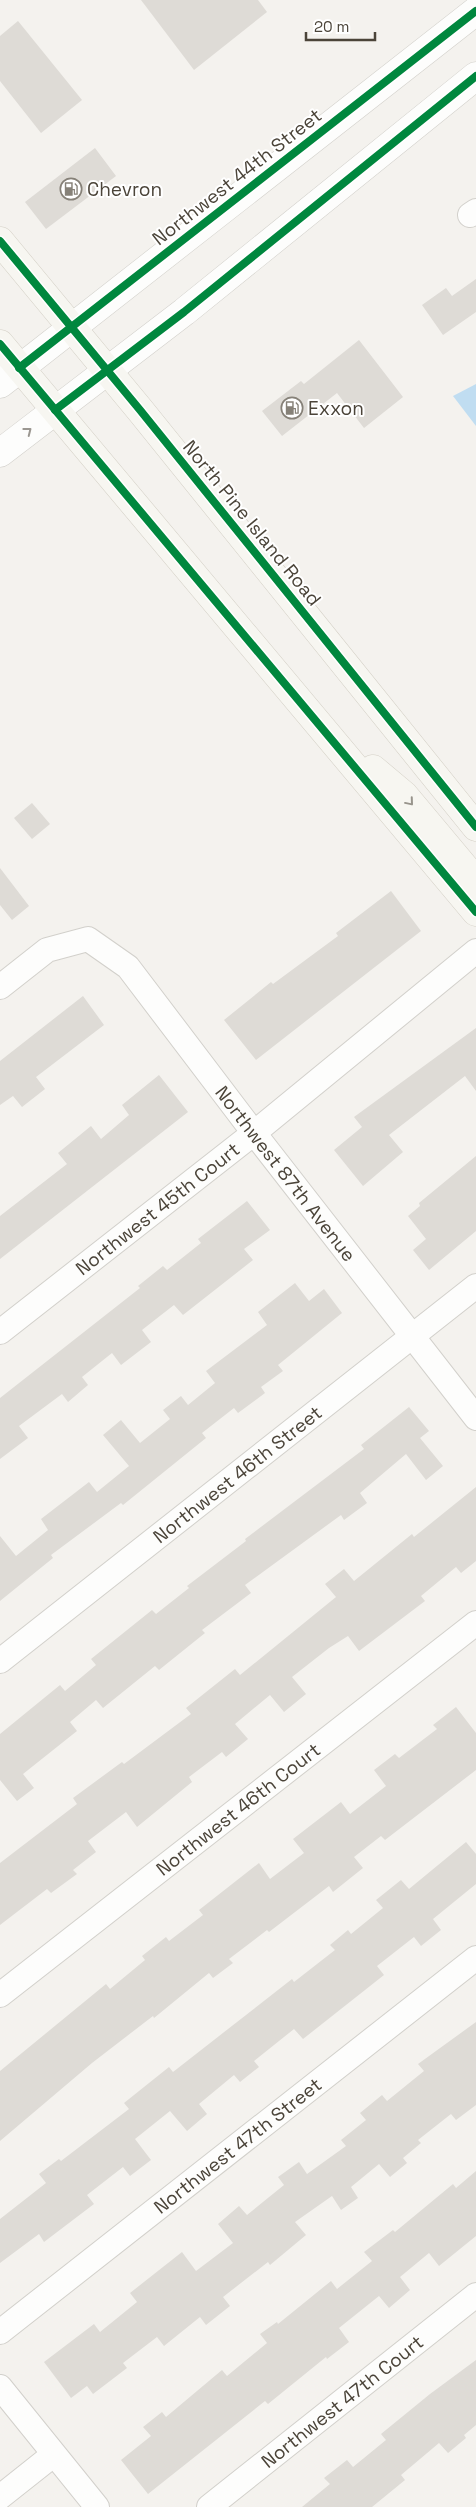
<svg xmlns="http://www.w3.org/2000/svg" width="476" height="2507" viewBox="0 0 476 2507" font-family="'Space Grotesk',sans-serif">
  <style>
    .water { fill: #c0ddf1 }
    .building { fill: #dedbd6 }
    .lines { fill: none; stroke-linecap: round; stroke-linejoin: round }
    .minor-casing { stroke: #d2d0cb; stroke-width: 26 }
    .tertiary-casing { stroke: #d2d0cb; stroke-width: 29 }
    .secondary-casing { stroke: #d3cfc5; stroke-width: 29 }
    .minor { stroke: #fdfdfc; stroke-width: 24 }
    .tertiary { stroke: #fdfdfc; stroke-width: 28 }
    .secondary { stroke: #f7f6f1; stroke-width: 28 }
    .cycleway-casing { stroke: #fff; stroke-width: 11 }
    .cycleway { stroke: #00873e; stroke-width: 8 }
    .oneway { stroke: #9b9791 }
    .oneway2 { stroke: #98948c }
    .labels { text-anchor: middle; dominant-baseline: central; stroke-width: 4; stroke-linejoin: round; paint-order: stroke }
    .street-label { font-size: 19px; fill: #4b4439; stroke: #fff }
    .poi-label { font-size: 19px; fill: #4b4439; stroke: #fff; text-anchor: start }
  </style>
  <rect width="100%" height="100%" fill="#f4f2ee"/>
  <path class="water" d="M476 384V426L453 396Z"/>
  <g class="building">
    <path d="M141 0H258L267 12 194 70Z"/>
    <path d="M18 21 82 100 41 133 0 81V36Z"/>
    <path d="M95 148 116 176 46 229 25 202Z"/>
    <path d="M476 279V312L443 335 422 305 446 288 452 296Z"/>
    <path d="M359 340 403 397 364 428 337 393 282 436 262 411 301 381 304 384Z"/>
    <path d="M32 803 50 824 32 839 14 818Z"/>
    <path d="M0 868 29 906 12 920 0 905Z"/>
    <path d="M391 891 421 931 256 1060 224 1020 271 982 273 984 338 936 336 933Z"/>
    <path d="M83 996 104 1025 36 1077 45 1089 22 1107 13 1096 0 1105V1061Z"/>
    <path d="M476 1028V1091L465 1076 389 1135 403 1152 363 1186 334 1150 362 1127 354 1117Z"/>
    <path d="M159 1075 188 1112 0 1259V1216L67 1164 58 1153 91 1126 101 1139 129 1115 122 1105Z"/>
    <path d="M476 1156V1231L429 1270 413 1250 426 1239 408 1216 420 1206 419 1203Z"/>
    <path d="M247 1201 270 1230 244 1249 253 1260 183 1315 174 1305 156 1319 142 1330 151 1342 121 1365 112 1353 82 1377 88 1385 68 1402 62 1394 19 1426 28 1438 0 1459V1398L140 1288 138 1286 163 1266 167 1270 201 1243 198 1239Z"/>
    <path d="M295 1283 309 1301 324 1289 342 1313 278 1365 283 1371 261 1387 265 1393 238 1413 234 1408 202 1433 206 1438 123 1505 121 1503 51 1555 53 1558 0 1601V1536L16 1556 48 1530 41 1519 89 1482 97 1492 129 1466 103 1435 121 1420 140 1443 170 1419 163 1410 181 1396 188 1405 215 1383 206 1371 267 1325 258 1312Z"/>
    <path d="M409 1407 429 1431 420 1438 443 1466 426 1480 406 1454 360 1493 367 1503 344 1520 341 1515 245 1585 251 1593 202 1630 205 1633 159 1670 155 1666 103 1708 96 1700 70 1722 77 1731 23 1774 34 1788 17 1801 0 1780V1734L60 1685 65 1691 96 1665 91 1659 152 1610 156 1614 189 1588 187 1586 246 1541 245 1539 364 1449 361 1445Z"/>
    <path d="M476 1487V1561L461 1573 456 1567 421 1596 425 1601 359 1651 348 1636 329 1648 292 1677 306 1694 284 1712 270 1695 235 1724 248 1739 226 1757 222 1752 189 1777 192 1782 137 1827 126 1812 88 1841 96 1852 73 1870 77 1874 51 1893 47 1889 0 1925V1863L77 1804 73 1798 122 1762 124 1764 191 1714 186 1708 235 1669 240 1675 336 1597 325 1584 344 1569 354 1581 412 1534 414 1537Z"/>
    <path d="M456 1707 476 1733V1770L385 1840 381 1836 354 1857 363 1868 333 1892 329 1886 269 1932 267 1930 229 1959 233 1963 213 1978 209 1973 154 2018 153 2016 92 2063 0 2141V2071L106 1984 110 1989 145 1960 142 1956 166 1937 169 1941 203 1915 199 1910 259 1863 270 1879 304 1853 293 1839 341 1802 350 1814 386 1786 374 1770 395 1754 399 1758 437 1729 433 1725Z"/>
    <path d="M466 1842 476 1854V1884L433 1919 441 1930 421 1946 414 1937 377 1966 384 1975 303 2039 294 2029 254 2061 259 2067 240 2082 234 2075 199 2104 207 2114 187 2131 170 2111 135 2139 151 2160 130 2176 123 2167 87 2195 94 2204 44 2242 39 2234 0 2263V2219L46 2183 39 2174 59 2159 61 2161 129 2109 124 2103 169 2067 173 2072 292 1979 294 1982 335 1950 330 1945 348 1930 351 1934 383 1908 376 1900 401 1880 409 1889Z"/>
    <path d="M476 2022V2105L456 2120 451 2114 418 2140 421 2143 403 2158 407 2163 390 2177 379 2164 351 2187 358 2198 341 2210 332 2196 295 2222 306 2235 270 2265 268 2262 223 2297 230 2306 206 2325 200 2317 164 2346 157 2337 123 2363 127 2368 93 2394 87 2386 71 2398 44 2362 94 2324 100 2332 137 2302 130 2293 182 2252 196 2271 233 2243 218 2224 239 2206 247 2215 284 2185 278 2177 299 2162 307 2174 346 2146 341 2140 366 2120 360 2113 382 2095 387 2101 424 2071 418 2064Z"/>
    <path d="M476 2171V2236L439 2266 429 2253 400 2277 410 2290 389 2308 379 2296 339 2328 349 2342 327 2359 326 2357 268 2404 265 2401 148 2494 121 2460 151 2436 143 2427 162 2412 166 2417 222 2370 227 2376 267 2343 260 2334 277 2322 278 2324 331 2281 337 2289 372 2261 364 2252 393 2230 395 2232 453 2184 456 2188Z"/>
    <path d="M476 2360V2425L464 2435 466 2438 448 2453 439 2443 401 2475 405 2480 372 2507H302L330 2484 324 2478 347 2460 353 2467 386 2440 381 2434 430 2394Z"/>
  </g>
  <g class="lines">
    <g class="minor-casing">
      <g id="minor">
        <path d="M470 215 476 211"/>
        <path id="s1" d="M0 987 47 950 88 939 128 967 254 1133 476 1418"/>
        <path id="s2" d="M0 1332 254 1133 476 951"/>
        <path id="s3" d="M0 1661 476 1286"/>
        <path id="s4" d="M0 1995 476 1623"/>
        <path id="s5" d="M0 2332 476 1958"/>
        <path d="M0 2387 97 2507"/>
        <path d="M0 2497 53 2455"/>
        <path id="s6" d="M209 2507 476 2295"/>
      </g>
    </g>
    <g class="tertiary-casing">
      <g id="tertiary">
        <path d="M0 384 476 11"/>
        <path d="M0 453 184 312 476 76"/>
      </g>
    </g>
    <g class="secondary-casing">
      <g id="secondary">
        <path d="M0 241 140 410 476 827"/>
        <path d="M0 344 476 912"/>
        <path d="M373 769 404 795 476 881"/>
      </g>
    </g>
    <use href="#minor" class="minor"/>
    <use href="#tertiary" class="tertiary"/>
    <use href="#secondary" class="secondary"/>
    <g class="cycleway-casing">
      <g id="cycleway">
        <path d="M0 241 140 410 476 827"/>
        <path d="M0 344 476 912"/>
        <path d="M19 368 476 11"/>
        <path d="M55 410 184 312 476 76"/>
      </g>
    </g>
    <use href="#cycleway" class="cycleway"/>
  </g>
  <defs><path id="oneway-chevron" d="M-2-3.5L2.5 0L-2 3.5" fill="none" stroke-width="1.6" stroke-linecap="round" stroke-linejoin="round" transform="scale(1.25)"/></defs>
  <use class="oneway" href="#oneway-chevron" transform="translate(28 431) rotate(-38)"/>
  <use class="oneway2" href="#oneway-chevron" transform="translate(410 802) rotate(50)"/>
  <defs>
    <g id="fuel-ring" transform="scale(1.125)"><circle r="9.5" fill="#fff" stroke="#868178" stroke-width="1.5"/><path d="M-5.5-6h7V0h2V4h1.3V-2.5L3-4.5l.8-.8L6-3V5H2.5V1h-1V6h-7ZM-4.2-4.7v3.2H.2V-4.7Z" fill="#868178"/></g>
  </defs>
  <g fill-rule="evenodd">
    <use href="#fuel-ring" x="71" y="189"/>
    <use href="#fuel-ring" x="292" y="408"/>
  </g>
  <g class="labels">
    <g class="street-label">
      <text transform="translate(237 177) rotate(-38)">Northwest 44th Street</text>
      <text transform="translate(252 523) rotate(51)">North Pine Island Road</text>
      <text stroke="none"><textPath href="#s1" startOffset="411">Northwest 87th Avenue</textPath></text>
      <text stroke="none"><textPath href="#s2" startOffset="200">Northwest 45th Court</textPath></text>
      <text stroke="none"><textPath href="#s3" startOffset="302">Northwest 46th Street</textPath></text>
      <text stroke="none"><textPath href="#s4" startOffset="302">Northwest 46th Court</textPath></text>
      <text stroke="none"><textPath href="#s5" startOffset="302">Northwest 47th Street</textPath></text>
      <text stroke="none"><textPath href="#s6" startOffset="170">Northwest 47th Court</textPath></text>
    </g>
    <g class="poi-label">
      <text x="87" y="189">Chevron</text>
      <text x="308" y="408">Exxon</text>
    </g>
  </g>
  <path d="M306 32v8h69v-8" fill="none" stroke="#4b4439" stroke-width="2.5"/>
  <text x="314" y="32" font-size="15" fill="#4b4439" stroke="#ffffff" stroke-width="4" paint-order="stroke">20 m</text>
</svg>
